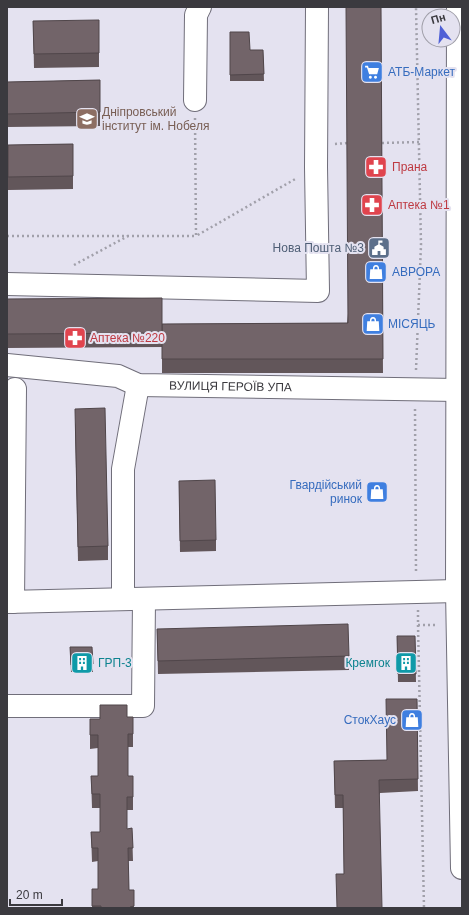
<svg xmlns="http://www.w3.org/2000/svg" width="469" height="915" viewBox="0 0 469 915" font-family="Arial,sans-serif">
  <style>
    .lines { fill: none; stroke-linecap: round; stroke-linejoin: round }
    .minor-casing { stroke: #706e7a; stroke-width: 24 }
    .highway-casing { stroke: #706e7a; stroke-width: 24 }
    .path { stroke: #a1a0aa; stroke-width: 2.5; stroke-dasharray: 2 3; stroke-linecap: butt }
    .minor { stroke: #fff; stroke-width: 22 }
    .highway { stroke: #fff; stroke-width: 22 }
    .wall { fill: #62565a }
    .building { fill: #726469; stroke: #50464a }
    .labels { text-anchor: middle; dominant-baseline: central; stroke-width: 4; stroke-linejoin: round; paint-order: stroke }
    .shop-label { font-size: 12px; fill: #366cbe; stroke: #e4e2f0; text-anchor: start }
    .education-label { font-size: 12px; fill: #785e54; stroke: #e4e2f0; text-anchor: start }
    .health-label { font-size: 12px; fill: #be3a42; stroke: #e4e2f0; text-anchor: start }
    .service-label { font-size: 12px; fill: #4e5e75; stroke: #e4e2f0; text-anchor: end }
    .street-label { font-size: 12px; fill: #3b3a3f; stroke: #e4e2f0 }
    .culture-label { font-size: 12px; fill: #0d838f; stroke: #e4e2f0; text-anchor: start }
  </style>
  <rect width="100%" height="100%" fill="#e4e2f0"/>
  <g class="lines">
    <g class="minor-casing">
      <g id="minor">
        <path d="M195 100 196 15 200 7"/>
        <path d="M7 284 318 291 316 167 317 7"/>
        <path id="s1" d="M7 365 118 376 138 385 457 390"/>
        <path d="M123 599V469L138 385"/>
        <path d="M7 602 457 591"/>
        <path d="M13 602 15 389"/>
        <path d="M7 706H143L144 599"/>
      </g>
    </g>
    <g class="highway-casing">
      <path id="highway" d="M458 7 457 591 462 868"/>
    </g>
    <g class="path">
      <path d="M195 118 196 236 297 178"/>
      <path d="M382 143 419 142"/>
      <path d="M335 144 347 143"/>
      <path d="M7 236H196"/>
      <path d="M74 265 128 236"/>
      <path d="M416 370 421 245 416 7"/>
      <path d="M415 409 416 572"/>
      <path d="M418 610V625H437"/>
      <path d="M418 625 424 908"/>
    </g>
    <use href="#minor" class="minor"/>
    <use href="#highway" class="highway"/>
  </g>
  <g class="wall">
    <path d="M381 7 383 373H162V324L347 323Z"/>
    <path d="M33 21 99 53V67L34 68Z"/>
    <path d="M230 32 250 50H263L264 81H230Z"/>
    <path d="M100 80V126L7 127V82Z"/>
    <path d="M73 144V189L8 190V145Z"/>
    <path d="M162 298V347L7 348V299Z"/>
    <path d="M75 422 108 546V560L78 561Z"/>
    <path d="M179 481 216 540V551L180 552Z"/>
    <path d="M157 629 349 656V670L158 674Z"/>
    <path d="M397 636H415L416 682H398Z"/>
    <path d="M70 647 93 664V672H71Z"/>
    <path d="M417 699 418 791 380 793 344 874 343 808H335L334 761 387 760Z"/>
    <path d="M127 717 133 734V747H128V776H133V810H127V829L132 828 133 861H128L129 890H134V908H92V889H98V861L92 862 91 832H100V808H92L91 776H98V748L90 749V719H100Z"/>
  </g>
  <g class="building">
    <path d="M346 7H381L383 359H162V324L348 323Z"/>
    <path d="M99 20V53L34 54 33 21Z"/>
    <path d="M230 32H249L250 50H263L264 74 230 75Z"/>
    <path d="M100 80V112L7 114V82Z"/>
    <path d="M73 144V176L8 177V145Z"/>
    <path d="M162 298V333L7 334V299Z"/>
    <path d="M105 408 108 546 78 547 75 409Z"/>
    <path d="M215 480 216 540 180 541 179 481Z"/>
    <path d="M348 624 349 656 158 661 157 629Z"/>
    <path d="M397 636H415L416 674H398Z"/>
    <path d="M70 647H92L93 664 71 665Z"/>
    <path d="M386 699H417L418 779 379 780 382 908H337L336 874H344L343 795H335L334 761 387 760Z"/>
    <path d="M100 705H127V717H133V734H128V776H133V797H127V829L132 828 133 848H128L129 890H134V906L130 907V908H101V906H92V889H98V848H92L91 832H100V794H92L91 776H98V735H90V719H100Z"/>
  </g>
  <defs>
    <g id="supermarket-square" transform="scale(1.15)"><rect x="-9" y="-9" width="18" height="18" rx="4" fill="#3f7fe0" stroke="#e4e2f0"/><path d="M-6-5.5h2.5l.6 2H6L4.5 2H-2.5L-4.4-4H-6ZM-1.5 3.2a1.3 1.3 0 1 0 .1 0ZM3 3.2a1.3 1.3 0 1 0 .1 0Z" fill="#fff"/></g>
    <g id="university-square" transform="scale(1.15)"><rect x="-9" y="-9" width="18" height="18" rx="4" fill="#8d6e63" stroke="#e4e2f0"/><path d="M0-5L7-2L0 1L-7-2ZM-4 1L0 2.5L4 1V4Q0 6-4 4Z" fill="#fff"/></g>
    <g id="pharmacy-square" transform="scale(1.15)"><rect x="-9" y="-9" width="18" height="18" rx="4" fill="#e0444e" stroke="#e4e2f0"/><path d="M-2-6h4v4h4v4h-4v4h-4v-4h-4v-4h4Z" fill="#fff"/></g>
    <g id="civic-square" transform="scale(1.15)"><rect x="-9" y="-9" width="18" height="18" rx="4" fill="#5c6f8a" stroke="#e4e2f0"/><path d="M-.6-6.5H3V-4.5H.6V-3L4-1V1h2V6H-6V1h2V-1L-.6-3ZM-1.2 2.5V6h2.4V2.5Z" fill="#fff"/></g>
    <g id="shop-square" transform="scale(1.15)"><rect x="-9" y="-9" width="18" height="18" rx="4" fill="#3f7fe0" stroke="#e4e2f0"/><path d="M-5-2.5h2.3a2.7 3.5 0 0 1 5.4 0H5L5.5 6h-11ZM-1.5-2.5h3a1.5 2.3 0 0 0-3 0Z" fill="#fff"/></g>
    <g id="building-square" transform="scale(1.15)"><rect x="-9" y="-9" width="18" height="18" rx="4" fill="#0f9aa8" stroke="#e4e2f0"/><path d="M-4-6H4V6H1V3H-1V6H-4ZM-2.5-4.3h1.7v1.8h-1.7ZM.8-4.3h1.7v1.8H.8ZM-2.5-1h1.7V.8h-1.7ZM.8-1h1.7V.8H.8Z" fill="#fff"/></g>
  </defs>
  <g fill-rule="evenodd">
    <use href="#supermarket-square" x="372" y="72"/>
    <use href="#university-square" x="87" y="119"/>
    <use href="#pharmacy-square" x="376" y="167"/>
    <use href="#pharmacy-square" x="372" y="205"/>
    <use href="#civic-square" x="379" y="248"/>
    <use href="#shop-square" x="376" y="272"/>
    <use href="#shop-square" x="373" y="324"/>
    <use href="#pharmacy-square" x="75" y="338"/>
    <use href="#shop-square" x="377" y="492"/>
    <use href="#building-square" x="82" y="663"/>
    <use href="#building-square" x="406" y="663"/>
    <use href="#shop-square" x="412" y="720"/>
  </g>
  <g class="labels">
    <g class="shop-label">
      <text x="388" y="72">АТБ-Маркет</text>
      <text x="392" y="272">АВРОРА</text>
      <text x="388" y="324">МІСЯЦЬ</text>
      <text x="362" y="485" text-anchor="end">Гвардійський<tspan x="362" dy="14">ринок</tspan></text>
      <text x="396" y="720" text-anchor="end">СтокХаус</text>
    </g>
    <g class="education-label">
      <text x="102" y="112">Дніпровський<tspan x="102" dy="14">інститут ім. Нобеля</tspan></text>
    </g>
    <g class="health-label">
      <text x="392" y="167">Прана</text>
      <text x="388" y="205">Аптека №1</text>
      <text x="90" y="338">Аптека №220</text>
    </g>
    <g class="service-label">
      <text x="364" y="248">Нова Пошта №3</text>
    </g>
    <g class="street-label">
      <text stroke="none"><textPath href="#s1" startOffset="226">ВУЛИЦЯ ГЕРОЇВ УПА</textPath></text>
    </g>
    <g class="culture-label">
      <text x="98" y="663">ГРП-3</text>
      <text x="390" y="663" text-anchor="end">Кремгок</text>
    </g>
  </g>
  <rect width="469" height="915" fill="none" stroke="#3b3a3f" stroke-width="16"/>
  <g transform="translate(441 28) rotate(344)"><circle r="19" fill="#e4e2f0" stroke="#a09fa9"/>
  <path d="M0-3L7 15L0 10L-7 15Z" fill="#4f60d6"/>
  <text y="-6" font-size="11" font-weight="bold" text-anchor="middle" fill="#3b3a3f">Пн</text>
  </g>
  <path d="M10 899v6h52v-6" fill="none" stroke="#3b3a3f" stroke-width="2"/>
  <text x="16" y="899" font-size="12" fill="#3b3a3f" stroke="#e4e2f0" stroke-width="3" paint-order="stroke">20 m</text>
</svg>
